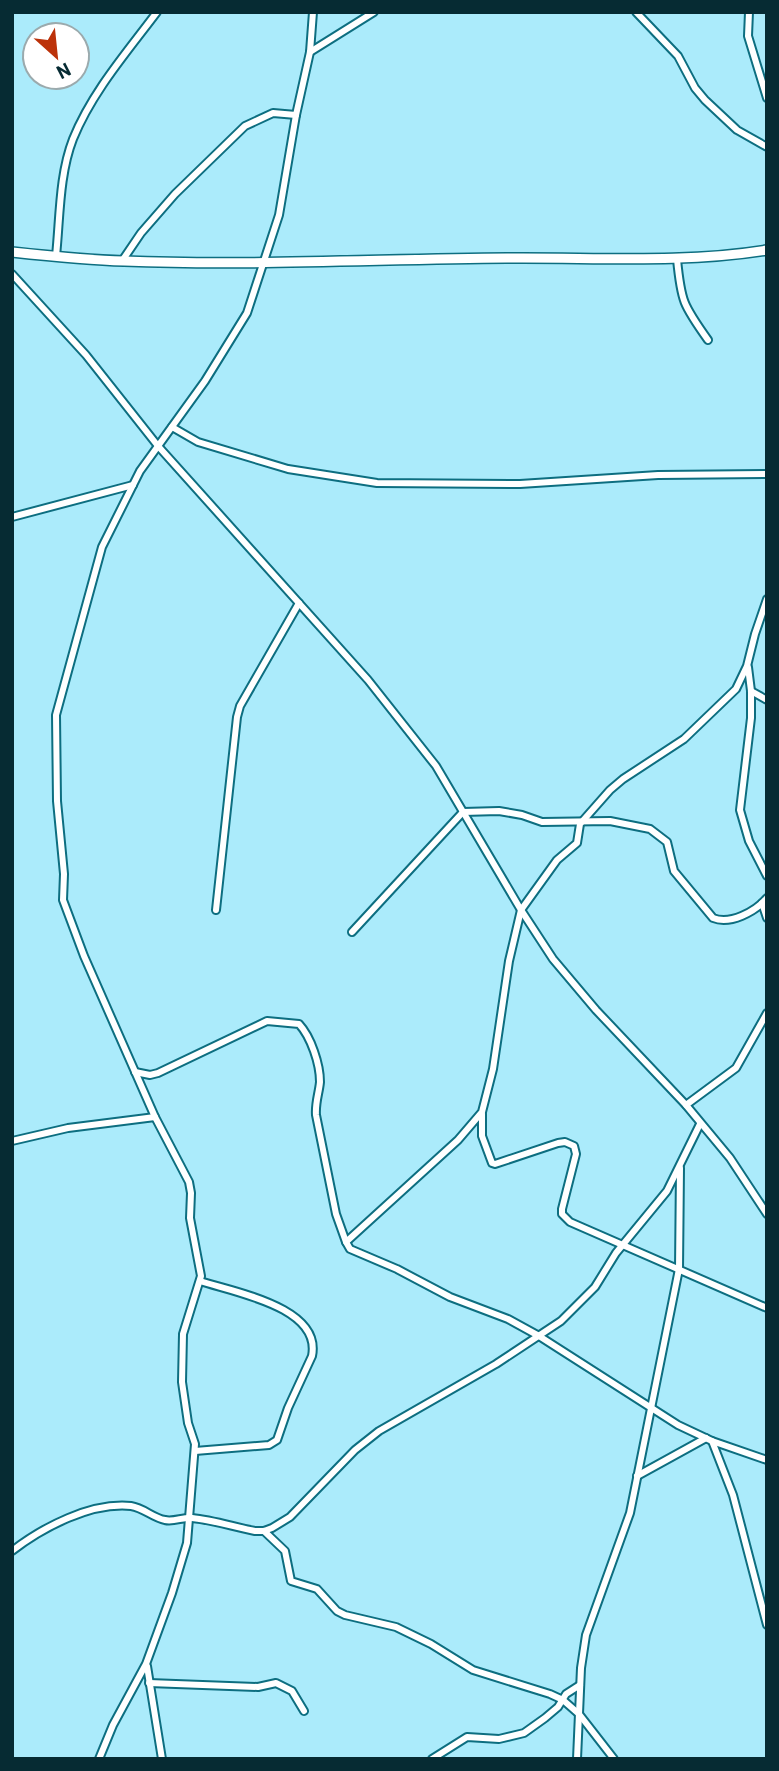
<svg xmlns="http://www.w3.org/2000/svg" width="779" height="1771" viewBox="0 0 779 1771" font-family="Barlow,sans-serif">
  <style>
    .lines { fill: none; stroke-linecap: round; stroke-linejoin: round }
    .street-casing { stroke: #0d6e80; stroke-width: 10 }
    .secondary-casing { stroke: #0d6e80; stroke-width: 12 }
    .street { stroke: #fff; stroke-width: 6 }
    .secondary { stroke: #fff; stroke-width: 9 }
  </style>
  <rect width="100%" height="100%" fill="#abebfb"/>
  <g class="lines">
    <g class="street-casing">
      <g id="street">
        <path d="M636 12 678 56 695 88 705 100 737 130 767 147"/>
        <path d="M749 12 748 36 767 98"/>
        <path d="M310 52 374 12"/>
        <path d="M56 256C60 218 59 175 73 139 92 92 127 52 157 12"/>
        <path d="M677 259C681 301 683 305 708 340"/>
        <path d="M122 261 141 233 175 194 245 126 273 113 296 115"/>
        <path d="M12 274 86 355 158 446 368 680 436 766 521 910 553 959 596 1010 686 1105 730 1158 767 1214"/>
        <path d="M172 427 198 442 288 469 377 483 520 484 658 475 767 474"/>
        <path d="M12 517 133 485"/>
        <path d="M767 599 755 634 747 666 736 689 684 739 623 779 610 790 580 824 577 843 557 860 521 910 509 961 493 1069 482 1112 458 1140 346 1242 350 1249 397 1269 450 1297 508 1319 539 1336 678 1425 712 1441 767 1460"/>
        <path d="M748 667 751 691V718L740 810 749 841 767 876"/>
        <path d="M751 691 767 700"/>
        <path d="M762 903 767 918"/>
        <path d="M216 910 237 717 240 706 299 603"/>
        <path d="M352 932 463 812 499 811 522 815 542 822 610 821 650 829 667 842 674 871 713 918C730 925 755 912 767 898"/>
        <path d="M135 1072 150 1075 158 1073 267 1021 299 1024C311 1037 320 1064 320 1082 319 1093 315 1103 316 1115L336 1214 346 1242"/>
        <path d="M686 1105 736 1068 767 1013"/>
        <path d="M482 1114V1136L492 1163 495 1164 558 1143 565 1142 574 1146 576 1154 562 1209V1214L570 1222 767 1308"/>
        <path d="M12 1141 68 1128 155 1117"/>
        <path d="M712 1441 733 1495 767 1625"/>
        <path d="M195 1451 269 1445 277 1440 288 1408 312 1356C322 1307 233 1292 200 1281"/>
        <path d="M637 1476 706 1438"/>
        <path d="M264 1531 285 1551 291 1581 317 1589 337 1611 345 1615 396 1627 431 1644 473 1670 550 1694 563 1700 579 1714 614 1759"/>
        <path d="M12 1551C43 1527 91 1502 131 1506 144 1508 153 1518 165 1520 174 1522 183 1517 192 1518 213 1520 234 1527 255 1531H264L272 1528 290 1517 355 1450 379 1431 496 1364 561 1321 595 1287 616 1253 667 1191 700 1124"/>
        <path d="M147 1666 162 1759"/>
        <path d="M149 1683 258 1687 276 1683 292 1691 304 1711"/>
        <path d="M99 1759 113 1725 146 1664 172 1593 187 1543 195 1444 188 1423 182 1382 183 1334 201 1276 190 1218 191 1193 189 1182 155 1117 84 956 63 900 64 874 57 801 56 715 102 547 140 471 205 381 247 313 279 215 296 115 310 52 313 12"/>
        <path d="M432 1759 467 1737 499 1739 524 1733 545 1718 558 1707 566 1694 580 1685"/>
        <path d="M577 1759 581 1668 586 1635 630 1513 679 1269 680 1168"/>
      </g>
    </g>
    <g class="secondary-casing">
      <path id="secondary" d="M12 252C49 256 86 260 124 261 251 266 379 259 507 258 593 257 681 264 767 250"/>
    </g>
    <use href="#street" class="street"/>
    <use href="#secondary" class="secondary"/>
  </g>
  <rect width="779" height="1771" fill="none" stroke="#062b33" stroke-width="28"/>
  <g transform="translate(56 56) rotate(153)"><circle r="33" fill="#ffffff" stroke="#9baaad" stroke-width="2"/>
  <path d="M0-5L12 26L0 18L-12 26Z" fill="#bc320a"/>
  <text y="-10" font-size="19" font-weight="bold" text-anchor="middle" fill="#062b33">N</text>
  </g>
</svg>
